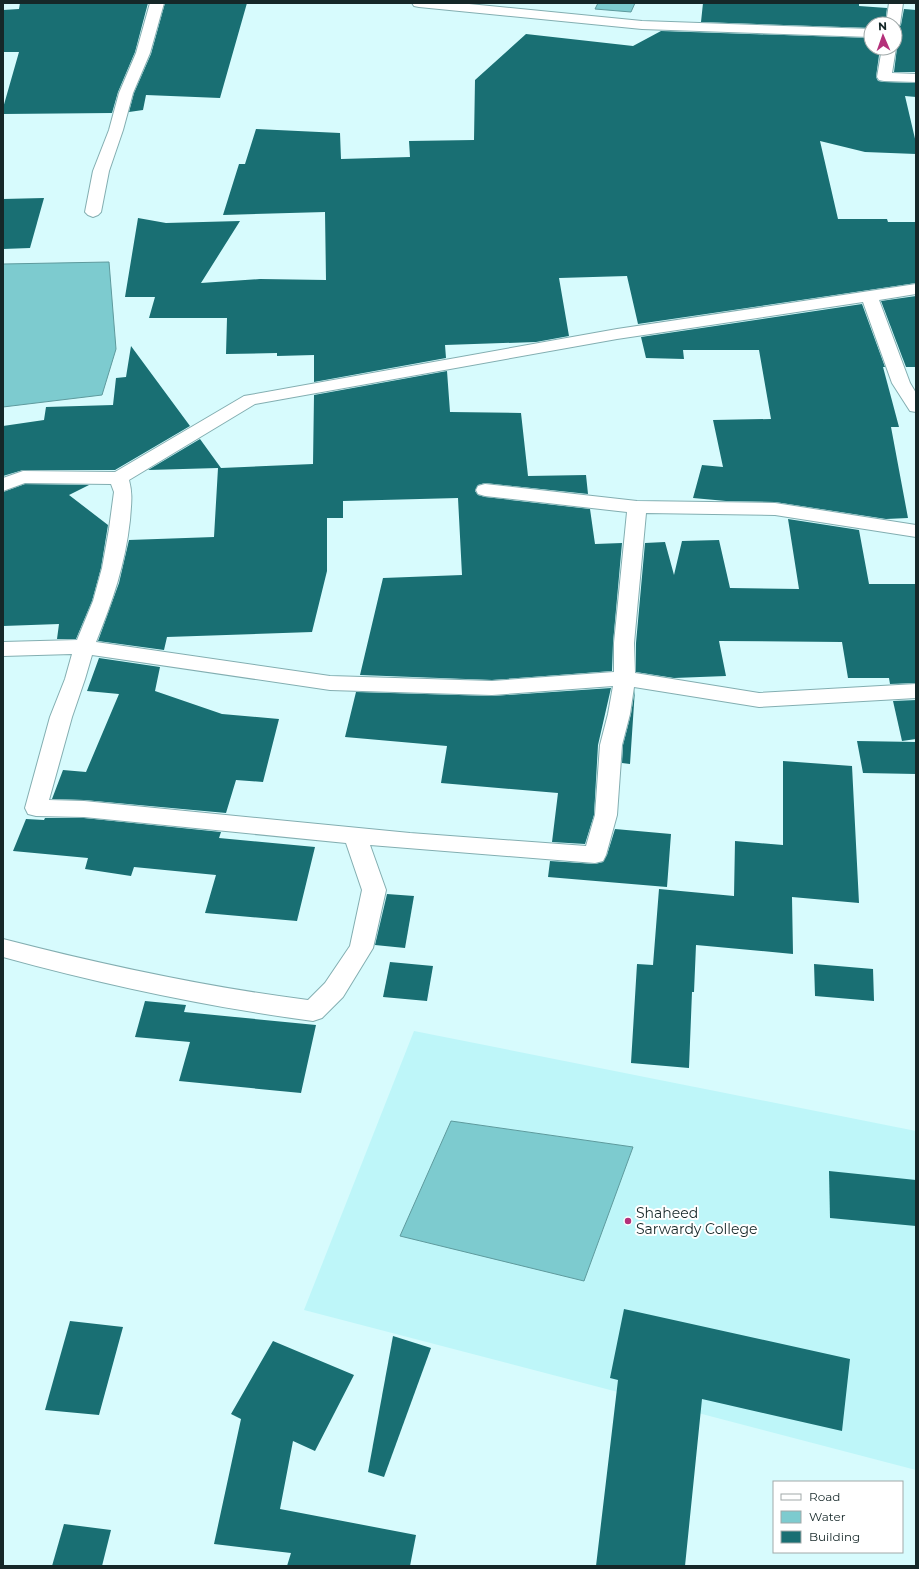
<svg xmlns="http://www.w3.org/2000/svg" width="919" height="1569" viewBox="0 0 919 1569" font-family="Montserrat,sans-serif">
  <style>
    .built { fill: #bef6f9 }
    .water { fill: #7dcbcf; stroke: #5e9a9d }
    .building { fill: #196f73 }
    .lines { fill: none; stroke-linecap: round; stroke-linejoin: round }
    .minor-casing { stroke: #83aeb1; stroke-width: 2 }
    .minor { fill: #fff; fill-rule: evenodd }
    .poi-dot { fill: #b4317a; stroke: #fff; stroke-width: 1.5 }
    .labels { text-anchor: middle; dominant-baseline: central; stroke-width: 4; stroke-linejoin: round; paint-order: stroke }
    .near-poi-label { font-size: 14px; fill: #152728; stroke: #fff; text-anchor: start }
  </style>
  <rect width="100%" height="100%" fill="#d7fbfd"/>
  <path class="built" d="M414 1031 916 1131V1470L304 1310Z"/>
  <g class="water">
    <path d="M598 3H635L631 12 595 9Z"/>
    <path d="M109 262 116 349 102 395 3 407V264Z"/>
    <path d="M451 1121 633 1147 584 1281 400 1236Z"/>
  </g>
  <g class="building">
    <path d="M20 3H148L135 52 118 92 112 113 3 114V108L19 52H3V10L19 9Z"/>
    <path d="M165 3H247L220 98 146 95 143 110 129 112 134 93 151 54Z"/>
    <path d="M703 3H859V6L887 8 885 24H871V28L701 22Z"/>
    <path d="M904 9 916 10V72H894L897 48 895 46V29L898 28 901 25Z"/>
    <path d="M661 31 871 38V48H880L876 77 878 81 884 82 916 83V97L905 96 916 143V154L865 152 820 141 838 219H887L888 222H916V283L638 324 627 276 559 278 569 336 536 342 445 345 446 358 314 382V355L277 356V353L226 354 227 318H149L155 297H125L138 218 166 223 240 221 201 283 260 279 326 280 325 212 223 215 239 164H245L256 129 340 133 341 159 410 157 409 141 474 140 475 80 526 34 633 46Z"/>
    <path d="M44 198 30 248 3 249V199Z"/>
    <path d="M916 296V367H906L881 301Z"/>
    <path d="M862 304 885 367H883L899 427H891L908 518 886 519 775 502 726 501 693 498 702 465 723 467 713 420 771 419 759 350H683L684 359 646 358 641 337Z"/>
    <path d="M131 346 190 426 115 470H23L3 476V426L44 420 46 407 113 405 116 378 126 377Z"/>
    <path d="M447 371 450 412 521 413 528 476 586 475 588 494 485 483 478 485 475 491 478 495 485 497 590 509 595 544 622 543 613 643 612 671 492 680 360 675 383 578 462 575 458 498 343 501V518H327V571L312 632 167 637 164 650 98 641 119 583 129 540 214 537 218 468 148 470 200 439 221 468 313 464 314 395Z"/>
    <path d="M25 484 89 485 69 495 108 525 101 568 92 601 76 639H57L59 624 3 626V492Z"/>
    <path d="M788 519 859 530 869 584H916V683L890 684 889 678H848L842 642 719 641 726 676 674 678 636 672V643L645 543 665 542 674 575 682 541 719 540 730 588 799 589Z"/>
    <path d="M99 658 160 667 155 691 222 714 279 719 263 782 236 780 226 813 84 800 52 799 63 770 86 772 119 694 87 691Z"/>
    <path d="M611 688 598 745 594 815 585 844 552 842 558 793 441 783 447 746 345 737 356 692 492 696Z"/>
    <path d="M635 689 630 764 622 763 623 745 631 714Z"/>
    <path d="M916 700V739L902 741 893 701Z"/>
    <path d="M857 741 916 742V774L863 773Z"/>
    <path d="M783 761 852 766 859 903 792 897 793 954 696 945 694 992H692L689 1068 631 1063 637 964 653 965 659 889 734 896 735 841 783 845Z"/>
    <path d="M45 818H84L221 832 219 838 315 847 297 921 205 913 216 875 134 867 131 876 85 869 88 858 13 851 26 819 44 820Z"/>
    <path d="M615 829 671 834 667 887 548 877 550 861 595 864 603 862 607 855Z"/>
    <path d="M387 894 414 896 405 948 375 945Z"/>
    <path d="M390 962 433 966 427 1001 383 997Z"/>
    <path d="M814 964 873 969 874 1001 815 996Z"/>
    <path d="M145 1001 186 1005 184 1012 316 1025 301 1093 179 1081 190 1042 135 1037Z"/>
    <path d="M829 1171 916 1180V1226L830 1218Z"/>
    <path d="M624 1309 850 1359 842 1431 702 1399 685 1566H596L618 1380 610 1378Z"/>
    <path d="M70 1321 123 1327 99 1415 45 1410Z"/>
    <path d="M393 1336 431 1348 384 1477 368 1472Z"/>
    <path d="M273 1341 354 1375 315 1451 293 1441 280 1509 416 1535 410 1566H287L291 1553 214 1544 241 1419 231 1414Z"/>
    <path d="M64 1524 111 1530 102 1566H52Z"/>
  </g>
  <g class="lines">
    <g class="minor-casing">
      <g id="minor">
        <path d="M150 3H164L150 53 133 93 123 130 109 171 101 212 98 215 93 217 88 215 85 212 93 171 109 130 119 93 136 53Z"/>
        <path d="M412 3H459L642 21 871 29V37L642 29 419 7 414 6Z"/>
        <path d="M889 3H903L900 24 898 27 895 28V24H886Z"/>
        <path d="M895 47 896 48 892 73 916 74V82L884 81 879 80 877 77 882 48H895Z"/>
        <path d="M916 284V294L879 300 910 383 916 393V412L910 411 892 383 863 302 617 339 255 404 129 480C133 495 131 504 130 520 125 565 113 600 96 642L330 676 492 681 614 672V643L627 512 485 496 478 494 476 490 478 486 485 484 637 501 775 503 916 525V537L775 515 646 513 634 643 635 673 759 693 916 684V698L759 707 634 687 630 714 622 745 617 815 606 855 603 861 595 863 370 845 386 890 373 948 343 997 322 1018 313 1021C208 1007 105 985 3 957V939C104 965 205 987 308 1000L325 983 350 946 362 890 346 843 84 817 36 816 28 814 25 808 50 717 65 679 72 654 3 656V642L77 640 93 601 102 568 109 529 114 492 111 484 25 483 3 491V478L23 471 115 472 244 396 250 395 617 329ZM92 655 330 690 492 695 613 686 608 714 600 745 595 815 586 846 410 833 84 801 49 800 72 717 85 679Z"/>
      </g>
    </g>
    <use href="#minor" class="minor"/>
  </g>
  <circle class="poi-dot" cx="628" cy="1221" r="4"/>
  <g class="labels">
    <g class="near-poi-label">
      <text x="636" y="1213">Shaheed<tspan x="636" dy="16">Sarwardy College</tspan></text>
    </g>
  </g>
  <rect width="919" height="1569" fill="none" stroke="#152728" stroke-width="8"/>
  <rect x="773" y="1481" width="130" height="72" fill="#ffffff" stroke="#a1a9a9"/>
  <rect x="781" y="1494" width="20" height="6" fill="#ffffff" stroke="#a1a9a9"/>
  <text x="809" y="1501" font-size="12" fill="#152728">Road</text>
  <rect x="781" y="1511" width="20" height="12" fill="#7dcbcf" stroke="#a1a9a9"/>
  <text x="809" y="1521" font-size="12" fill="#152728">Water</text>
  <rect x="781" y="1531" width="20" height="12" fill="#196f73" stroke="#a1a9a9"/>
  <text x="809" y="1541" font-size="12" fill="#152728">Building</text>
  <g transform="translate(883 36) rotate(358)"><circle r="19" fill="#ffffff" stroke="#a1a9a9"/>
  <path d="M0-3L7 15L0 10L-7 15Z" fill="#b4317a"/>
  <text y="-6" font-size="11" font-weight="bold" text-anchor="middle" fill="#152728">N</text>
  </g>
</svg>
